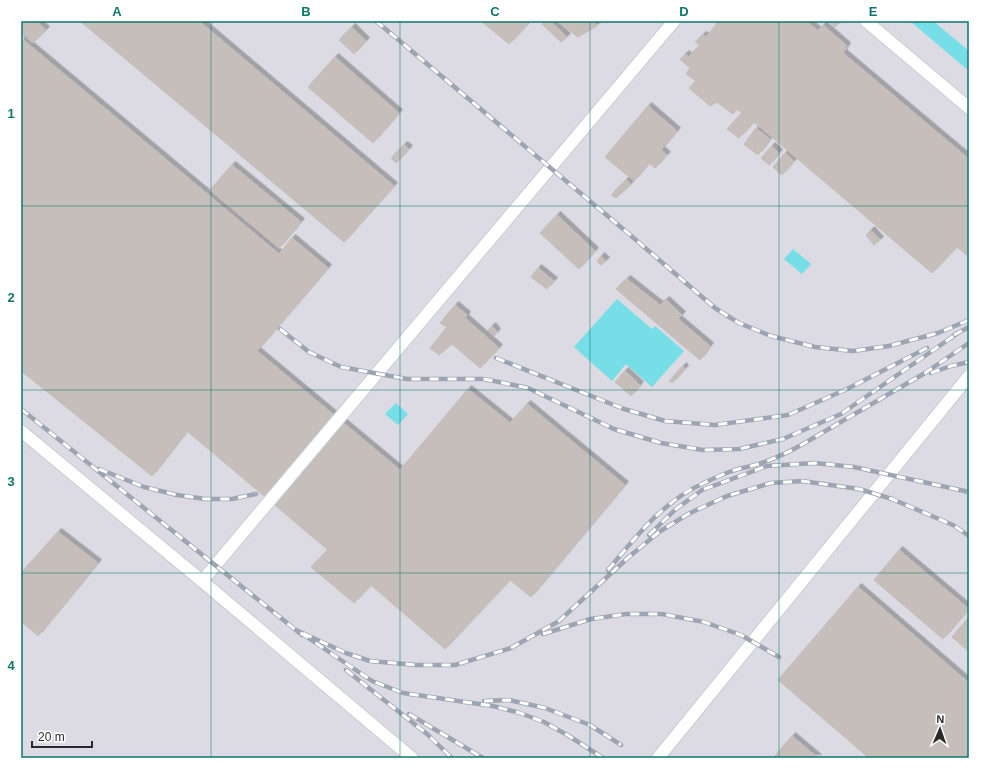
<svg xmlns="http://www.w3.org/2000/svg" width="990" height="779" viewBox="0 0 990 779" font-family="Helvetica,sans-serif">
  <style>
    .industrial { fill: #dcdbe3 }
    .water { fill: #75dee6 }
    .building { fill: #c5bebb; stroke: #c5bcb5; filter: url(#shadow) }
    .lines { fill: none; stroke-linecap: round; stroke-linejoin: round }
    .lane-casing { stroke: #c7cdd6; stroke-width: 14 }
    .lane { stroke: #fff; stroke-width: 12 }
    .rail-casing { stroke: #9ea5b2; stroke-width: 4.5 }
    .rail { stroke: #fff; stroke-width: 3; stroke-dasharray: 9; stroke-linecap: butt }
    .grid { fill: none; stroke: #0f766e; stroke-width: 1; stroke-opacity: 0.55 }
    .neatline { fill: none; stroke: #0f766e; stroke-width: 1.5 }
    .grid-label { font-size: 13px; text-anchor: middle; font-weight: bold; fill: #0f766e }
  </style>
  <defs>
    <filter id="shadow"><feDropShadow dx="3.5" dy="-3.5" stdDeviation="0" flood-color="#0004"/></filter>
  </defs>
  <rect width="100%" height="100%" fill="#eae1db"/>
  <rect class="industrial" x="21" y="21" width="948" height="737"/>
  <g class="water">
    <path d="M910 21H933L969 51V71Z"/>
    <path d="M793 249 811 264 802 274 784 259Z"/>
    <path d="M617 299 652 329 655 326 684 351 652 387 626 364 612 381 574 347Z"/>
    <path d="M396 403 408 414 398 425 385 414Z"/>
  </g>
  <g class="building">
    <path d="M21 21H36L46 30 33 43 21 32Z"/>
    <path d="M80 21H199L394 186 344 242Z"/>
    <path d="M481 21H531L509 44Z"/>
    <path d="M546 21H551L567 37 561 42 542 24Z"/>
    <path d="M557 21H593L597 26 578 37Z"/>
    <path d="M719 21H806L818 31 823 25 847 46 843 53 969 159V257L957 247 932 273 754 122 739 138 727 129 742 113 737 109 733 114 717 102 710 106 689 88 696 81 686 74 690 68 680 59 686 54 688 57 700 45 695 42 703 35 706 37Z"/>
    <path d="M829 21H840L835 27Z"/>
    <path d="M352 27 366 41 354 54 339 40Z"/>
    <path d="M21 38 279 254 292 238 328 268 257 351 400 470 468 389 510 423 527 404 625 485 531 597 510 580 445 649 371 585 354 603 311 567 328 550 187 431 152 476 21 371Z"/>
    <path d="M335 57 399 113 373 143 308 87Z"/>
    <path d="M648 106 677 131 661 150 667 155 655 168 649 163 634 181 605 157Z"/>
    <path d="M756 128 770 139 758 155 744 144Z"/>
    <path d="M404 145 409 149 396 163 391 158Z"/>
    <path d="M772 146 779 153 769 165 761 158Z"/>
    <path d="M785 153 794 161 782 175 773 167Z"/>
    <path d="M232 165 301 222 279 248 210 190Z"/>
    <path d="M626 180 631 184 616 198 611 195Z"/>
    <path d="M557 215 595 251 579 269 540 233Z"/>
    <path d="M871 230 880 240 874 245 866 235Z"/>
    <path d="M601 256 606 261 601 265 597 261Z"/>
    <path d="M538 268 554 281 547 289 531 277Z"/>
    <path d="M627 279 660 305 666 300 682 315 678 319 710 346 700 360 616 289Z"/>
    <path d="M455 305 467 315 465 318 499 348 480 368 452 344 439 355 430 348 447 327 440 323Z"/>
    <path d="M492 326 497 332 494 336 488 330Z"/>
    <path d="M683 366 685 369 672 383 669 381Z"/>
    <path d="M625 371 640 385 631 396 615 382Z"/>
    <path d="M58 532 98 563 38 636 21 621V573Z"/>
    <path d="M899 550 969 609 943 639 874 580Z"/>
    <path d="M858 587 969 683V758H869L778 680Z"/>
    <path d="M969 617V652L952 637Z"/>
    <path d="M792 736 818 758H773Z"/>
  </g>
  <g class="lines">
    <g class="lane-casing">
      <g id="lane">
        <path d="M866 21 969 108"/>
        <path d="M21 431 202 581 412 758"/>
        <path d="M202 581 674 21"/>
        <path d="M658 758 969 376"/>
      </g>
    </g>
    <use href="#lane" class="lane"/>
    <g class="rail-casing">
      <g id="rail">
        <path d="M376 21 629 234 715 308 739 323 771 336 815 347 853 351 889 346 938 333 969 320"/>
        <path d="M280 329 309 352 341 367 407 379H484L528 388 614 429 661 443 703 450 739 449 783 439 841 414 958 333"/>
        <path d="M954 335 969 327"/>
        <path d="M496 358 624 409 665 421 715 425 788 415 847 389 927 348"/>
        <path d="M931 373 951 366 969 362"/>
        <path d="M21 409 302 635"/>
        <path d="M99 469 144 487 177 495 205 499H232L256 494"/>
        <path d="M649 535 676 509 702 490 767 466 815 463 854 467 969 492"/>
        <path d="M608 570C636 537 663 501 704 483 712 479 721 475 729 472 739 468 749 467 759 464 774 459 789 452 803 444L925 373 969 343"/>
        <path d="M543 634 591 619 626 614H662L704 622 741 635 779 657"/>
        <path d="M346 670 427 734 452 758"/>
        <path d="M484 701 509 700 545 708 590 725 621 745"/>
        <path d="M409 714 483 758"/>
        <path d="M603 758 569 736 544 722 520 713 493 706 403 693 372 681 298 631 346 653 370 661 416 665H455L511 648 559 621 630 556 659 532 688 514 727 496 771 483 802 481 859 489 892 499 953 525 969 536"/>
      </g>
    </g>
    <use href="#rail" class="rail"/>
  </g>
  <path class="grid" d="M211 21V758M400 21V758M590 21V758M779 21V758M21 206H969M21 390H969M21 573H969"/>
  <rect width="990" height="779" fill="none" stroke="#ffffff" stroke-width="44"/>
  <g transform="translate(940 729) rotate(2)" stroke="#ffffff" stroke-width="3" paint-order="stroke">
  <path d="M0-3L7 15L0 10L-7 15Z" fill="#292929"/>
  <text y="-6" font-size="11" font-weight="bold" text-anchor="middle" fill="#292929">N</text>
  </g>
  <path d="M32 741v6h60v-6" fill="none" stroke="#292929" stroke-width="2"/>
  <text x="38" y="741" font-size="12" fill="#292929" stroke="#ffffff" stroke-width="3" paint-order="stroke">20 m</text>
  <rect x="22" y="22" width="946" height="735" class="neatline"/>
  <g class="grid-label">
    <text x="117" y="16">A</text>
    <text x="306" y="16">B</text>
    <text x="495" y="16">C</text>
    <text x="684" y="16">D</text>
    <text x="873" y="16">E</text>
    <text x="11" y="118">1</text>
    <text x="11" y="302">2</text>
    <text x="11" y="486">3</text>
    <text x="11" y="670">4</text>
  </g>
</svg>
